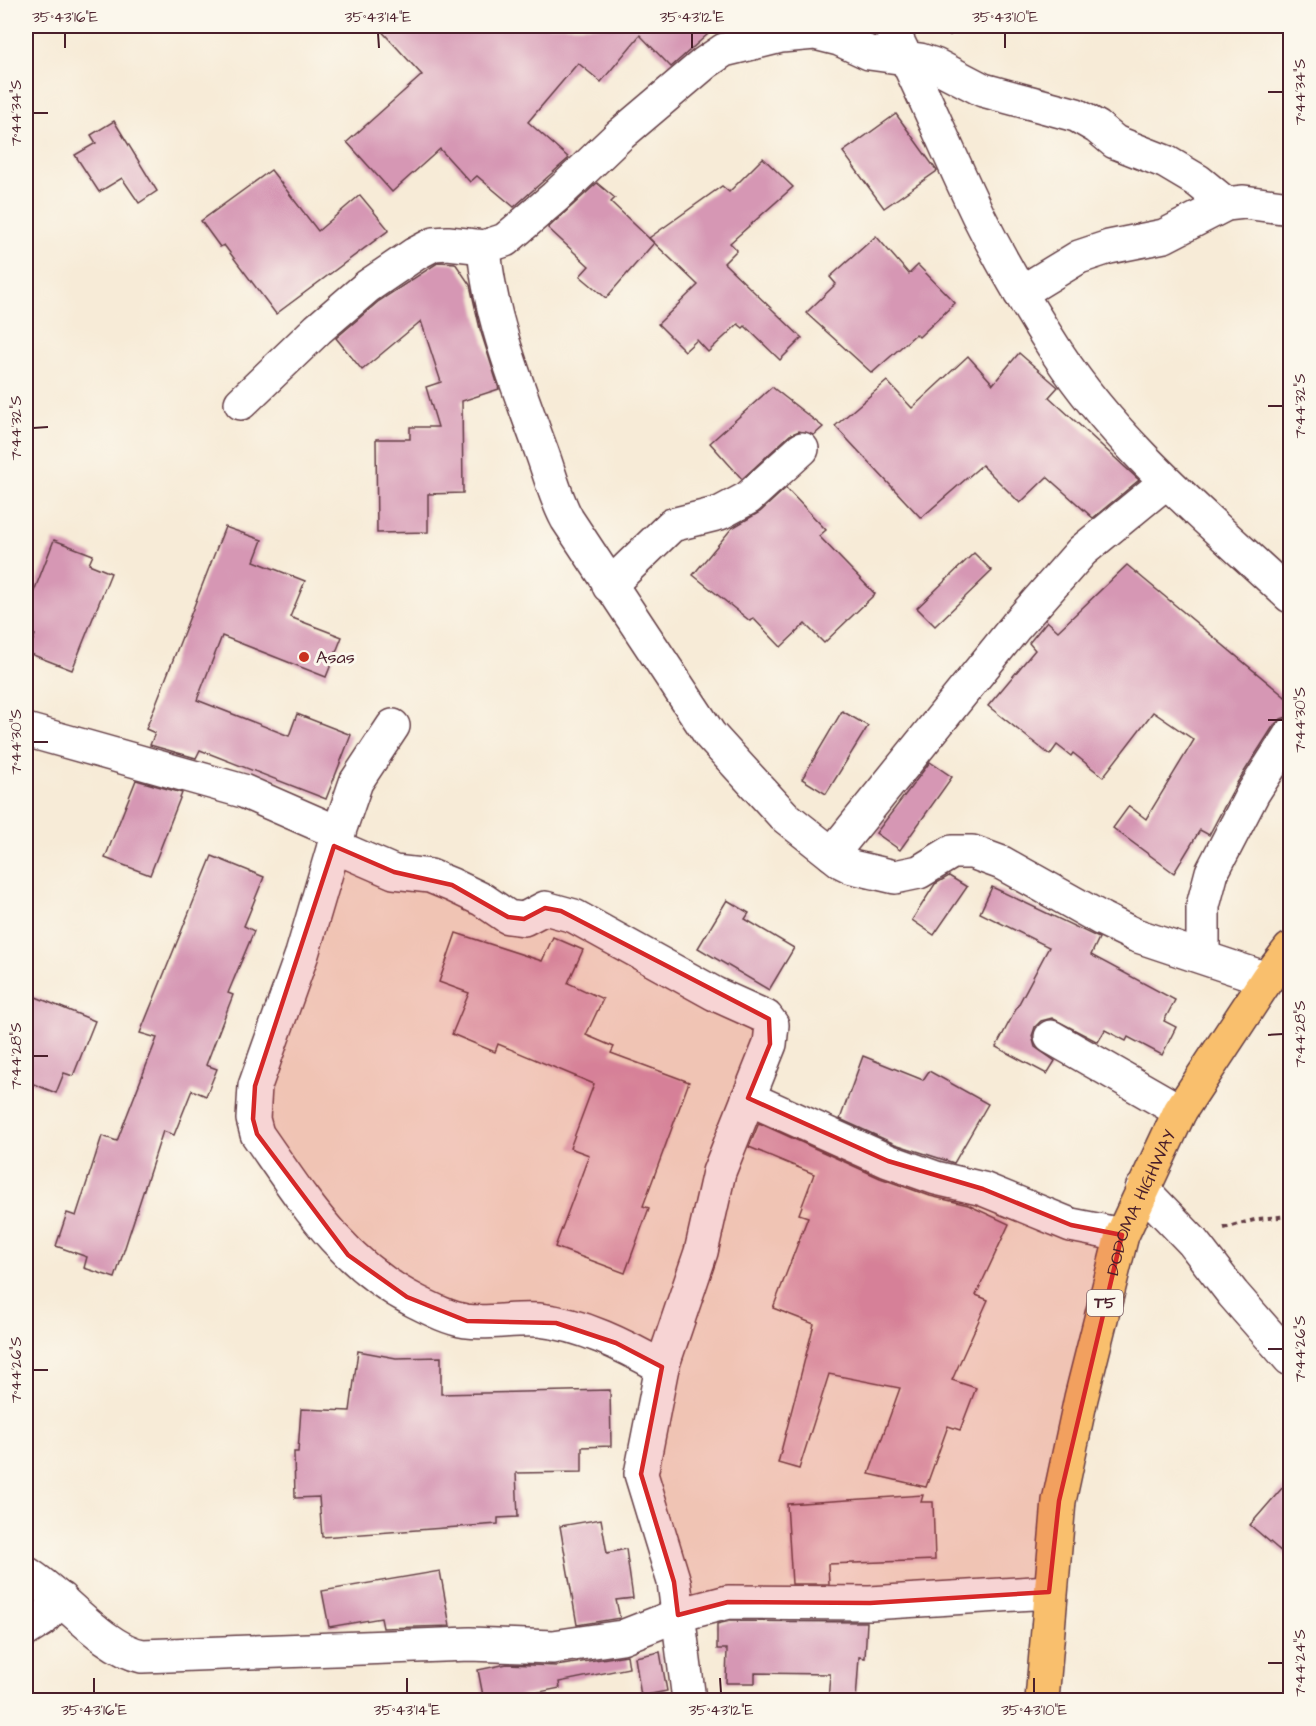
<svg xmlns="http://www.w3.org/2000/svg" width="1316" height="1726" viewBox="0 0 1316 1726" font-family="'Architects Daughter',sans-serif">
  <style>
    .building { fill: #d697b4 }
    .lines { fill: none; stroke-linecap: round; stroke-linejoin: round }
    .minor-casing { stroke: #643e45; stroke-width: 36 }
    .highway-casing { stroke: #643e45; stroke-width: 36 }
    .path { stroke: #643e45; stroke-width: 4; stroke-dasharray: 4.5 4.5; stroke-linecap: butt }
    .minor { stroke: #fff; stroke-width: 33 }
    .highway { stroke: #f9bf6d; stroke-width: 33 }
    .marked { fill: #d62828; fill-opacity: 0.2; stroke: #d62828; stroke-width: 4.5; stroke-linejoin: round }
    .ticks { fill: none; stroke: #4a1f2b; stroke-width: 2 }
    .poi-dot { fill: #c8321e; stroke: #fbf7ec; stroke-width: 2 }
    .labels { text-anchor: middle; dominant-baseline: central; stroke-width: 6; stroke-linejoin: round; paint-order: stroke }
    .shield { fill: #fbf7ec; stroke: #7f6065; stroke-width: 1.5 }
    .shield-label { font-size: 16px; font-weight: bold; fill: #4a1f2b }
    .poi-label { font-size: 18px; fill: #4a1f2b; stroke: #fbf7ec; text-anchor: start }
    .street-label { font-size: 18px; fill: #4a1f2b; stroke: #fbf7ec }
    .neatline { fill: none; stroke: #4a1f2b; stroke-width: 2 }
    .ticks-label { font-size: 15px; text-anchor: middle; fill: #4a1f2b }
  </style>
  <rect width="100%" height="100%" fill="#fbf7ec"/>
  <filter id="ink" filterUnits="userSpaceOnUse"><feTurbulence type="fractalNoise" baseFrequency=".0167" numOctaves="2"/><feDisplacementMap in="SourceGraphic" scale="12" xChannelSelector="R" yChannelSelector="G"/><feConvolveMatrix kernelMatrix="1 2 1 2 8 2 1 2 1" color-interpolation-filters="sRGB"/></filter>
  <filter id="wash" filterUnits="userSpaceOnUse"><feTurbulence type="fractalNoise" baseFrequency=".008" numOctaves="4" result="noise"/><feDisplacementMap in="SourceGraphic" scale="24" xChannelSelector="R" yChannelSelector="G"/><feGaussianBlur stdDeviation="1.35" result="paint"/><feColorMatrix in="noise" values="0 0 0 0 0 0 0 0 0 0 0 0 0 0 0 0 0 1.4 0 .05"/><feComposite in="paint" operator="in"/></filter>
  <g filter="url(#wash)">
    <rect width="100%" height="100%" fill="#f7ebd7"/>
    <g id="blocks">
      <g class="building">
        <path d="M377 26H717L671 67 640 35 601 82 578 63 528 122 569 158 514 207 477 176 470 182 440 149 392 192 347 142 422 75Z"/>
        <path d="M896 114 937 171 884 208 843 152Z"/>
        <path d="M114 121 157 191 139 203 122 178 99 192 75 155 96 143 91 135Z"/>
        <path d="M763 158 793 187 730 243 737 250 724 263 802 338 780 360 745 326 743 328 738 324 708 352 697 340 685 351 658 324 698 285 649 238 722 186 729 192Z"/>
        <path d="M271 170 318 231 360 195 389 230 276 314 224 245 220 247 201 221Z"/>
        <path d="M597 183 615 198 611 202 654 243 606 298 580 276 589 266 548 228Z"/>
        <path d="M876 236 909 274 918 265 955 303 919 337 916 334 872 373 806 313 836 284 830 277Z"/>
        <path d="M439 262 455 263 470 285 480 329 499 389 462 401 463 493 428 494V532L377 533 376 439H410V427H438L426 387 441 382 421 321 362 370 336 338 379 301Z"/>
        <path d="M1019 353 1058 387 1049 397 1139 480 1093 518 1047 477 1020 503 982 465 921 518 835 426 887 381 912 408 968 356 993 384Z"/>
        <path d="M772 387 823 427 814 435 799 431 790 435 742 479 710 443Z"/>
        <path d="M786 488 826 530 819 536 875 594 824 643 805 624 781 647 753 618 750 621 693 575 732 528 760 512Z"/>
        <path d="M225 527 262 540 254 561 305 581 290 617 342 637 326 677 222 636 197 700 289 736 297 714 351 735 326 799 200 750 196 758 150 745 155 733 146 729Z"/>
        <path d="M54 540 93 555 89 564 111 573 72 670 28 653 35 635 26 631V612Z"/>
        <path d="M974 553 992 571 935 626 917 608Z"/>
        <path d="M1127 565 1290 701V716L1281 719 1274 725 1237 783 1209 835 1200 830 1174 873 1113 828 1129 806 1146 819 1194 740 1153 712 1103 777 1073 753 1071 756 1057 745 1050 755 988 706 1035 650 1029 643 1047 621 1058 631Z"/>
        <path d="M842 711 868 726 826 794 802 779Z"/>
        <path d="M930 762 952 777 900 850 876 833Z"/>
        <path d="M136 780 182 793 150 875 105 858Z"/>
        <path d="M212 856 264 877 244 926 254 931 228 993 233 995 206 1065 217 1069 206 1096 192 1090 174 1135 163 1131 115 1278 84 1268 87 1257 56 1246 67 1213 76 1216 102 1136 117 1141 157 1038 140 1033Z"/>
        <path d="M949 876 967 887 934 935 912 920 935 884Z"/>
        <path d="M992 887 1099 938 1091 955 1175 1000 1164 1021 1176 1027 1162 1055 1128 1037 1126 1041 1105 1030 1098 1042 1052 1018 1041 1021 1035 1027 1032 1036 1035 1047 1055 1061 1047 1074 996 1047 1049 947 980 913Z"/>
        <path d="M727 900 749 913 745 919 794 948 769 990 698 948Z"/>
        <path d="M456 933 542 961 553 937 583 950 568 983 603 999 586 1035 614 1047 611 1053 689 1082 643 1206 649 1208 625 1273 555 1247 589 1155 570 1148 594 1084 498 1044 495 1052 452 1034 469 993 439 982Z"/>
        <path d="M26 993 95 1021 73 1076 64 1073 56 1093 26 1081Z"/>
        <path d="M863 1056 923 1080 929 1071 988 1104 954 1163 895 1144 840 1119Z"/>
        <path d="M759 1123 880 1178 930 1196 968 1205 1009 1224 976 1295 988 1300 952 1380 976 1388 960 1430 948 1426 926 1487 869 1474 900 1388 829 1374 799 1469 778 1463 814 1324 773 1308 808 1217 799 1214 814 1174 749 1147Z"/>
        <path d="M358 1351 396 1358 441 1357V1394L610 1390 611 1446 582 1447V1472L516 1473 518 1517 498 1518V1524L322 1537 319 1497 295 1498 294 1452H298L301 1409 350 1411Z"/>
        <path d="M1290 1479V1559L1250 1525Z"/>
        <path d="M923 1495 921 1502H933L935 1560 828 1564 829 1584H792L787 1504Z"/>
        <path d="M601 1519 607 1553 626 1549 633 1598 616 1600 620 1618 577 1625 560 1526Z"/>
        <path d="M440 1571 450 1626 383 1628 381 1618 329 1627 322 1591Z"/>
        <path d="M730 1621 867 1622 865 1658 859 1657 856 1701H828L830 1674 755 1673V1683H726L727 1649H717V1624Z"/>
        <path d="M660 1652 667 1691 641 1696 635 1657Z"/>
        <path d="M627 1655 629 1668 559 1682 560 1688 520 1696 521 1701H484L478 1670 507 1664 556 1666Z"/>
      </g>
    </g>
  </g>
  <g filter="url(#ink)">
    <use href="#blocks" fill-opacity="0" stroke="#643e45" stroke-width="1.5"/>
    <g class="lines">
      <g class="minor-casing">
        <g id="minor">
          <path d="M890 26C922 88 948 153 978 215 1002 263 1029 309 1058 354 1119 447 1209 520 1290 596"/>
          <path d="M484 247C489 315 518 387 541 450 550 474 555 497 567 519L710 735 784 816 842 862 852 867 895 877 919 872 952 852H972L1002 863 1102 919 1135 935 1267 979"/>
          <path d="M1020 293 1079 257 1109 247 1164 236 1226 204 1244 202 1290 208"/>
          <path d="M241 403 318 329 368 286 415 254 434 244 448 243 484 247 505 240 555 197 620 135 705 63 724 50 781 36 815 33 839 39 869 53 920 60 935 65 983 90 1076 115 1097 127 1115 142 1166 162 1198 181 1226 204"/>
          <path d="M609 586 672 525 720 513 748 498 802 449"/>
          <path d="M393 726 356 782 334 846 302 954 255 1086 253 1119 257 1134C304 1201 341 1263 415 1301 431 1309 448 1318 466 1321 490 1324 515 1318 539 1320 582 1324 625 1346 662 1367"/>
          <path d="M26 730 243 791 339 833"/>
          <path d="M334 846 394 872 430 876 452 885 483 900 508 917 524 919 545 908 574 916 715 994 766 1017 772 1025 770 1044 719 1172 701 1252 662 1367 641 1474 674 1582 689 1700"/>
          <path d="M832 854 1016 626 1082 551 1166 482"/>
          <path d="M1203 956V906L1212 872 1253 793 1290 735"/>
          <path d="M1051 1037 1180 1111"/>
          <path d="M748 1098 888 1161 936 1178 983 1189 1071 1225 1122 1235"/>
          <path d="M1142 1189 1192 1241 1233 1294 1290 1359"/>
          <path d="M26 1573C63 1595 102 1648 142 1656L470 1644 553 1647 622 1637 678 1615 728 1602 870 1603 1049 1592"/>
          <path d="M26 1630 42 1620 61 1599"/>
        </g>
      </g>
      <g class="highway-casing">
        <g id="highway">
          <path id="s1" d="M1042 1700 1059 1501 1081 1398 1122 1235 1180 1111 1267 979 1290 949"/>
        </g>
      </g>
      <g class="path">
        <path d="M949 36V26"/>
        <path d="M1224 1228 1258 1219 1290 1216"/>
      </g>
      <use href="#minor" class="minor"/>
      <use href="#highway" class="highway"/>
    </g>
  </g>
  <path class="marked" d="M334 846 394 872 452 885 508 917 524 919 545 908 561 911 769 1019 770 1044 748 1098 888 1161 983 1189 1071 1225 1122 1235 1059 1501 1049 1592 870 1603 728 1602 678 1615 674 1582 641 1474 662 1367 616 1343 556 1323 467 1321 407 1297 348 1255 257 1134 253 1119 255 1086Z"/>
  <path class="ticks" d="M65 33V48M378 33 379 48M692 33V48M1005 33V48M1268 92H1283M33 113H48M1268 406H1283M33 428 48 427M1268 720H1283M33 742H48M1268 1035 1283 1034M33 1056H48M1268 1349H1283M33 1370H48M1268 1663H1283M94 1678V1693M407 1678V1693M720 1678 721 1693M1034 1678V1693"/>
  <circle class="poi-dot" cx="304" cy="657" r="6"/>
  <g class="labels">
    <rect class="shield" x="1087" y="1290" width="36" height="26" rx="4.5"/>
    <g class="shield-label">
      <text x="1105" y="1303">T5</text>
    </g>
    <g class="poi-label">
      <text x="316" y="657">Asas</text>
    </g>
    <g class="street-label">
      <text stroke="none"><textPath href="#s1" startOffset="510">DODOMA HIGHWAY</textPath></text>
    </g>
  </g>
  <rect width="1316" height="1726" fill="none" stroke="#fbf7ec" stroke-width="66"/>
  <rect x="33" y="33" width="1250" height="1660" class="neatline"/>
  <g class="ticks-label">
    <text x="65" y="22">35°43'16"E</text>
    <text x="378" y="22">35°43'14"E</text>
    <text x="692" y="22">35°43'12"E</text>
    <text x="1005" y="22">35°43'10"E</text>
    <text transform="translate(1300 92) rotate(-90)" y="5">7°44'34"S</text>
    <text transform="translate(16 113) rotate(-90)" y="5">7°44'34"S</text>
    <text transform="translate(1300 406) rotate(-90)" y="5">7°44'32"S</text>
    <text transform="translate(16 428) rotate(-90)" y="5">7°44'32"S</text>
    <text transform="translate(1300 720) rotate(-90)" y="5">7°44'30"S</text>
    <text transform="translate(16 742) rotate(-90)" y="5">7°44'30"S</text>
    <text transform="translate(1300 1034) rotate(-90)" y="5">7°44'28"S</text>
    <text transform="translate(16 1056) rotate(-90)" y="5">7°44'28"S</text>
    <text transform="translate(1300 1349) rotate(-90)" y="5">7°44'26"S</text>
    <text transform="translate(16 1370) rotate(-90)" y="5">7°44'26"S</text>
    <text transform="translate(1300 1663) rotate(-90)" y="5">7°44'24"S</text>
    <text x="94" y="1715">35°43'16"E</text>
    <text x="407" y="1715">35°43'14"E</text>
    <text x="721" y="1715">35°43'12"E</text>
    <text x="1034" y="1715">35°43'10"E</text>
  </g>
</svg>
